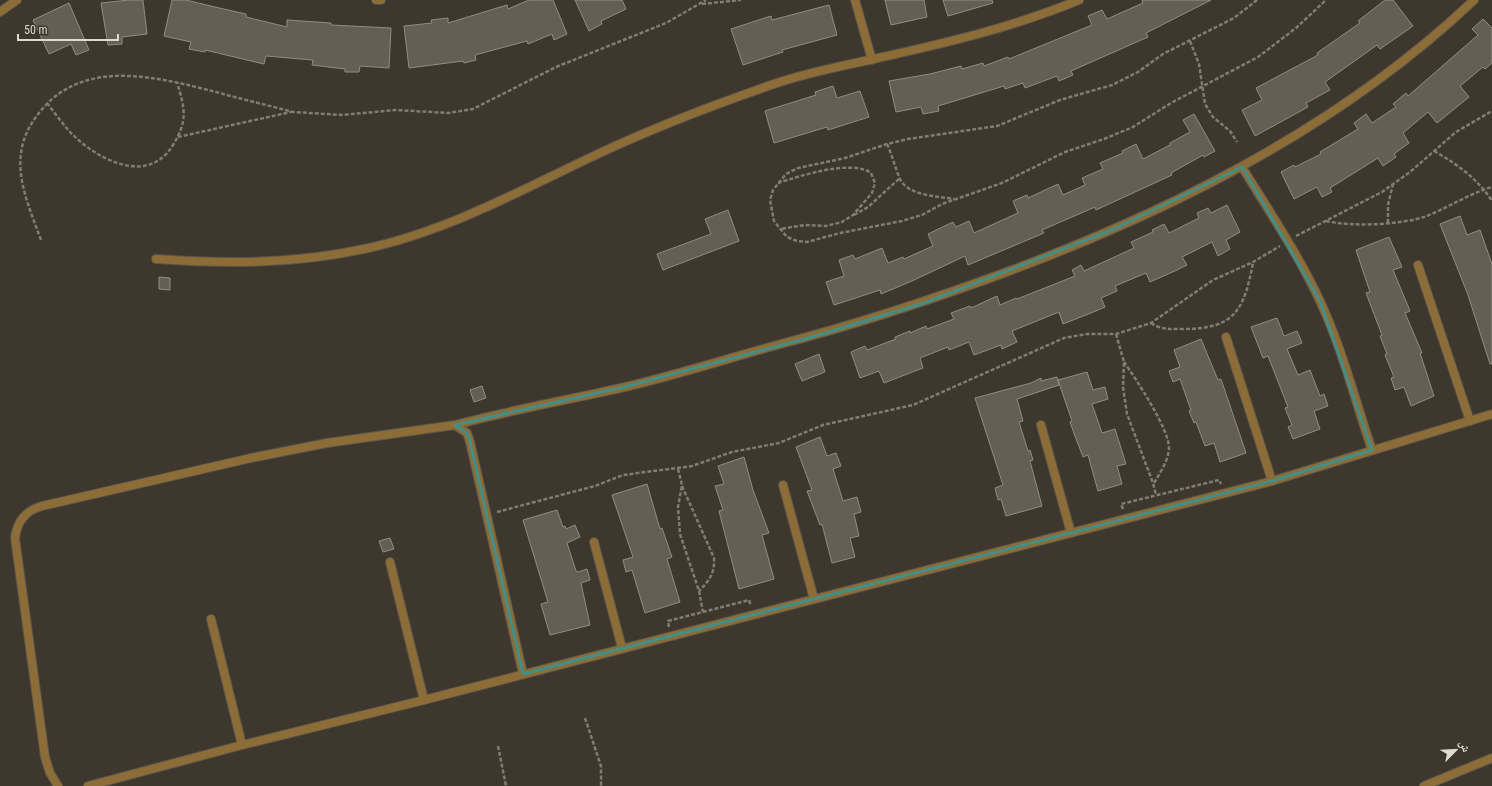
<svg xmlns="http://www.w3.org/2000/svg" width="1492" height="786" viewBox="0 0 1492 786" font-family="'Roboto Condensed','Noto Naskh Arabic',sans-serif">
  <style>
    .building { fill: #645e53; stroke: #938c81 }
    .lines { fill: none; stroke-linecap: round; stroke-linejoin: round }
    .street-casing { stroke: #5a544b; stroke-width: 10 }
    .path { stroke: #817c74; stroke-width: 2.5; stroke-dasharray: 4 2; stroke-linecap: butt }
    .street { stroke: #8d6d37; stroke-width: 8 }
    .marked { fill: none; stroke: #438f88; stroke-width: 3; stroke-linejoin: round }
  </style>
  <rect width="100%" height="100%" fill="#3d372d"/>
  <g class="building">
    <path d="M129 0H143L147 34 122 37V44L108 45 101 3Z"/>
    <path d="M172 0H186L215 7 246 14V17L287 27V20L331 23V25L391 28 389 68 360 66 359 72H345V69L312 65 313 60 266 56 264 64 205 50V52L189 49 191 42 164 36Z"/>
    <path d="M529 0H553L567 34 554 40 552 34 528 44 527 41 475 55 476 60 464 63 463 61 409 68 404 26 432 23 431 20 448 18V23L507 5 508 9Z"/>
    <path d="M575 0H622L626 9 601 21 602 24 589 31Z"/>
    <path d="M885 0H924L927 17 891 25Z"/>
    <path d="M943 0H992L993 3 948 16Z"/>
    <path d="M1142 0H1211L1146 33 1148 37 1071 71 1073 75 1059 81 1057 76 1025 88 1023 83 1005 89 1004 86 938 106 939 111 923 114 921 107 896 112 889 81 930 74 961 66 962 69 983 63 984 66 1008 57 1009 59 1092 25 1088 16 1102 10 1107 19 1143 3Z"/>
    <path d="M1385 0H1393L1413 26 1380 49 1377 45 1325 82 1330 90 1306 103 1308 107 1255 136 1242 110 1262 100 1256 88 1318 55 1317 53 1360 23 1358 21Z"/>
    <path d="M69 3 89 50 76 55 71 44 49 54 33 20Z"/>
    <path d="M829 5 837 35 782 50 783 52 743 65 731 29 771 16 772 20Z"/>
    <path d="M1483 19 1492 28V63L1485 69 1483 67 1460 86 1469 97 1437 123 1428 112 1403 133 1409 143 1394 154 1396 157 1383 166 1378 158 1330 188 1332 192 1322 197 1317 187 1294 199 1281 172 1294 165 1295 167 1321 154 1320 152 1358 129 1354 123 1366 114 1372 123 1396 107 1393 104 1406 93 1408 96 1478 35 1472 29Z"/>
    <path d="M833 86 837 98 860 91 869 117 828 130 827 127 774 143 765 111 816 95 815 92Z"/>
    <path d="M1194 114 1215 151 1204 157 1203 155 1171 173 1172 175 1096 210 1095 207 1042 230 1044 233 968 265 965 256 912 281 881 294 880 290 834 305 826 282 844 276 839 260 853 255 855 259 882 248 888 263 903 257 904 259 933 246 928 234 953 222 956 227 969 221 974 233 1018 213 1013 201 1027 195 1028 198 1058 184 1063 195 1085 185 1082 178 1103 169 1100 163 1123 153 1122 151 1136 144 1143 159 1170 145V143L1190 132 1183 120Z"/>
    <path d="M1227 205 1240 232 1226 240 1230 249 1218 256 1212 242 1182 257 1187 265 1177 270 1150 282 1146 273 1115 286 1117 291 1101 298 1105 307 1091 313 1063 324 1059 312 1012 331 1017 342 1002 349 1001 345 974 355 969 342 949 350 948 347 920 358 923 368 884 383 879 371 860 378 851 352 865 346 867 350 896 339 895 337 910 331V333L926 326 927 329 954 319 951 313 970 306 971 308 997 296 1000 305 1016 298 1017 299 1075 276 1072 270 1081 265 1084 271 1134 248 1131 242 1153 232 1152 230 1164 224 1169 233 1199 218 1197 213 1208 208 1211 213Z"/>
    <path d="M728 210 739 241 663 270 657 254 711 234 705 219Z"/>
    <path d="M1460 216 1467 235 1480 230 1492 264V364H1490L1468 295 1440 224Z"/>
    <path d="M1389 237 1402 267 1393 270 1410 311 1405 313 1422 353H1420L1434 396 1411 406 1404 387 1395 390 1391 378 1394 377 1385 355 1387 354 1380 336 1382 335 1366 293 1370 292 1356 250Z"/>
    <path d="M159 277 170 278V290L159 289Z"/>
    <path d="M1277 318 1284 336 1297 331 1302 343 1287 349 1298 375 1310 370 1320 396 1324 394 1328 406 1314 411 1320 429 1293 439 1288 427 1292 425 1285 408 1288 407 1268 356 1263 358 1251 327Z"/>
    <path d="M1201 339 1218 380 1221 379 1246 453 1220 462 1214 443 1205 446 1196 422 1194 423 1189 411 1191 410 1180 379 1173 382 1169 371 1180 367 1174 350Z"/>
    <path d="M819 354 825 372 802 381 795 364Z"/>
    <path d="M1087 372 1093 390 1105 387 1108 399 1092 404 1102 433 1115 429 1126 464 1117 466 1122 484 1098 491 1088 455 1083 457 1075 436 1070 422 1072 421 1058 380Z"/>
    <path d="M1057 377 1059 385 1017 399 1023 421 1019 422 1028 451 1030 450 1033 460 1030 461 1042 506 1006 516 1001 499 998 500 995 488 1003 485 975 398 1031 383 1041 378V381Z"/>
    <path d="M482 386 486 398 474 402 470 390Z"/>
    <path d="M820 437 827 456 836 453 841 466 833 469 843 501 857 497 861 512 854 514 859 536 850 538 855 557 832 563 822 524 820 525 807 491 812 490 796 447Z"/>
    <path d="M744 457 753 490 769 533 762 535 774 579 739 589 719 511 723 510 715 486 724 484 718 466Z"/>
    <path d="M647 484 660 529 662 528 672 557 667 559 680 602 645 613 632 570 626 572 623 560 633 557 612 495Z"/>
    <path d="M557 510 563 527 565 526 566 529 575 525 580 537 567 543 576 571 578 572 587 569 590 580 581 583 590 625 550 635 541 604 548 602 523 520Z"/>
    <path d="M390 538 394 549 383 552 379 541Z"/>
  </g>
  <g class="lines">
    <g class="street-casing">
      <g id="street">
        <path d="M376 0H381"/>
        <path d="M855 0 872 60"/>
        <path d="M0 12 17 0"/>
        <path d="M1242 167C1269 211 1298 254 1320 301 1342 348 1355 400 1372 450"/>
        <path d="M156 259C226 264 295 264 364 249 449 231 525 188 602 152 658 126 716 104 774 84 808 72 843 66 878 58 946 43 1014 27 1079 0"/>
        <path d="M1418 265 1470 421"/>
        <path d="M1226 337 1272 481"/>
        <path d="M455 425C511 410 568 400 625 387 676 375 726 359 777 345 858 324 934 299 1012 270 1180 207 1343 124 1474 0"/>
        <path d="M1041 425 1071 533"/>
        <path d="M783 485 814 599"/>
        <path d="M594 542 622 648"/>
        <path d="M390 562 424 700"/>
        <path d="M211 619 242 745"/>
        <path d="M58 786 50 773 45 757 15 538C17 521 27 510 42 506L251 458 327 443 455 425 467 433 470 442 523 674"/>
        <path d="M88 786 242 745 424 700 1272 481 1492 414"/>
        <path d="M1424 786 1492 758"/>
      </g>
    </g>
    <g class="path">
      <path d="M1257 0 1234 18 1163 54 1138 72 1112 85 1060 100 997 126 908 139 887 144 845 158 798 168 786 174 773 190 770 200 774 221 787 237 797 241 807 242 840 233 902 221 922 215 942 204 1002 183 1065 152 1104 139 1133 127 1171 103 1258 57 1296 28 1326 0"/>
      <path d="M702 4 741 0"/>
      <path d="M1190 41 1199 64 1205 104 1213 117 1230 131 1237 142"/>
      <path d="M47 103C55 113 63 125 72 134 98 160 148 186 173 145 188 121 185 109 177 82"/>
      <path d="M178 137 291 112"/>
      <path d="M887 144C892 155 895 167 900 179 908 196 937 196 954 199"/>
      <path d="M1434 151C1457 164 1478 179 1492 201"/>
      <path d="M778 183C799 176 852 159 871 173L875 183 872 193 853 215 842 222 826 226 805 225 780 229"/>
      <path d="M854 215 868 207 900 178"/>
      <path d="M1326 221C1352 227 1402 225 1427 216 1449 207 1469 194 1492 187"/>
      <path d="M1388 223V205L1393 184"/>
      <path d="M1296 236 1382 192 1410 172 1456 132 1492 111"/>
      <path d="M41 240C23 191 4 151 44 107 88 58 161 78 216 92 241 99 267 105 293 112L341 115 396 110 448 113 473 109 556 67 666 23 706 0"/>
      <path d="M1151 323C1161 330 1171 329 1183 329 1236 329 1244 309 1253 263"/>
      <path d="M1116 334 1124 362 1123 387 1127 414 1153 483 1156 495"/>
      <path d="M1124 362C1136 379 1170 430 1169 449 1168 461 1160 473 1154 483"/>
      <path d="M678 469 682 485 678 507 680 534 699 591 703 612"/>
      <path d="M682 486 714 558C715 573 709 581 699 591"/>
      <path d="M1123 509 1121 504 1219 480 1221 484"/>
      <path d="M497 512 595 486 623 475 692 466 732 452 779 443 823 425 913 405 1064 338 1087 334H1116L1151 323 1213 280 1253 262 1280 246"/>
      <path d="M669 627 668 621 749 600 751 606"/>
      <path d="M585 718 601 766V786"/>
      <path d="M498 746 506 786"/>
    </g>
    <use href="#street" class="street"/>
  </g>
  <path class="marked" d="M1242 167 1320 301 1372 450 1272 481 523 674 470 442 467 433 455 425 624 387 812 337 924 303 1112 230Z"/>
  <g transform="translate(1456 750) rotate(66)" stroke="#3d372d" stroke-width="3" paint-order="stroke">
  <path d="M0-3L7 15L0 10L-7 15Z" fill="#dedad4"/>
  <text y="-6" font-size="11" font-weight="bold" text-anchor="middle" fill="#dedad4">ش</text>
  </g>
  <path d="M18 34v6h100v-6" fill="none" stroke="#dedad4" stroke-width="2"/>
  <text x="24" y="34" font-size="12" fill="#dedad4" stroke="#3d372d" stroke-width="3" paint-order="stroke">50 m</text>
</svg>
